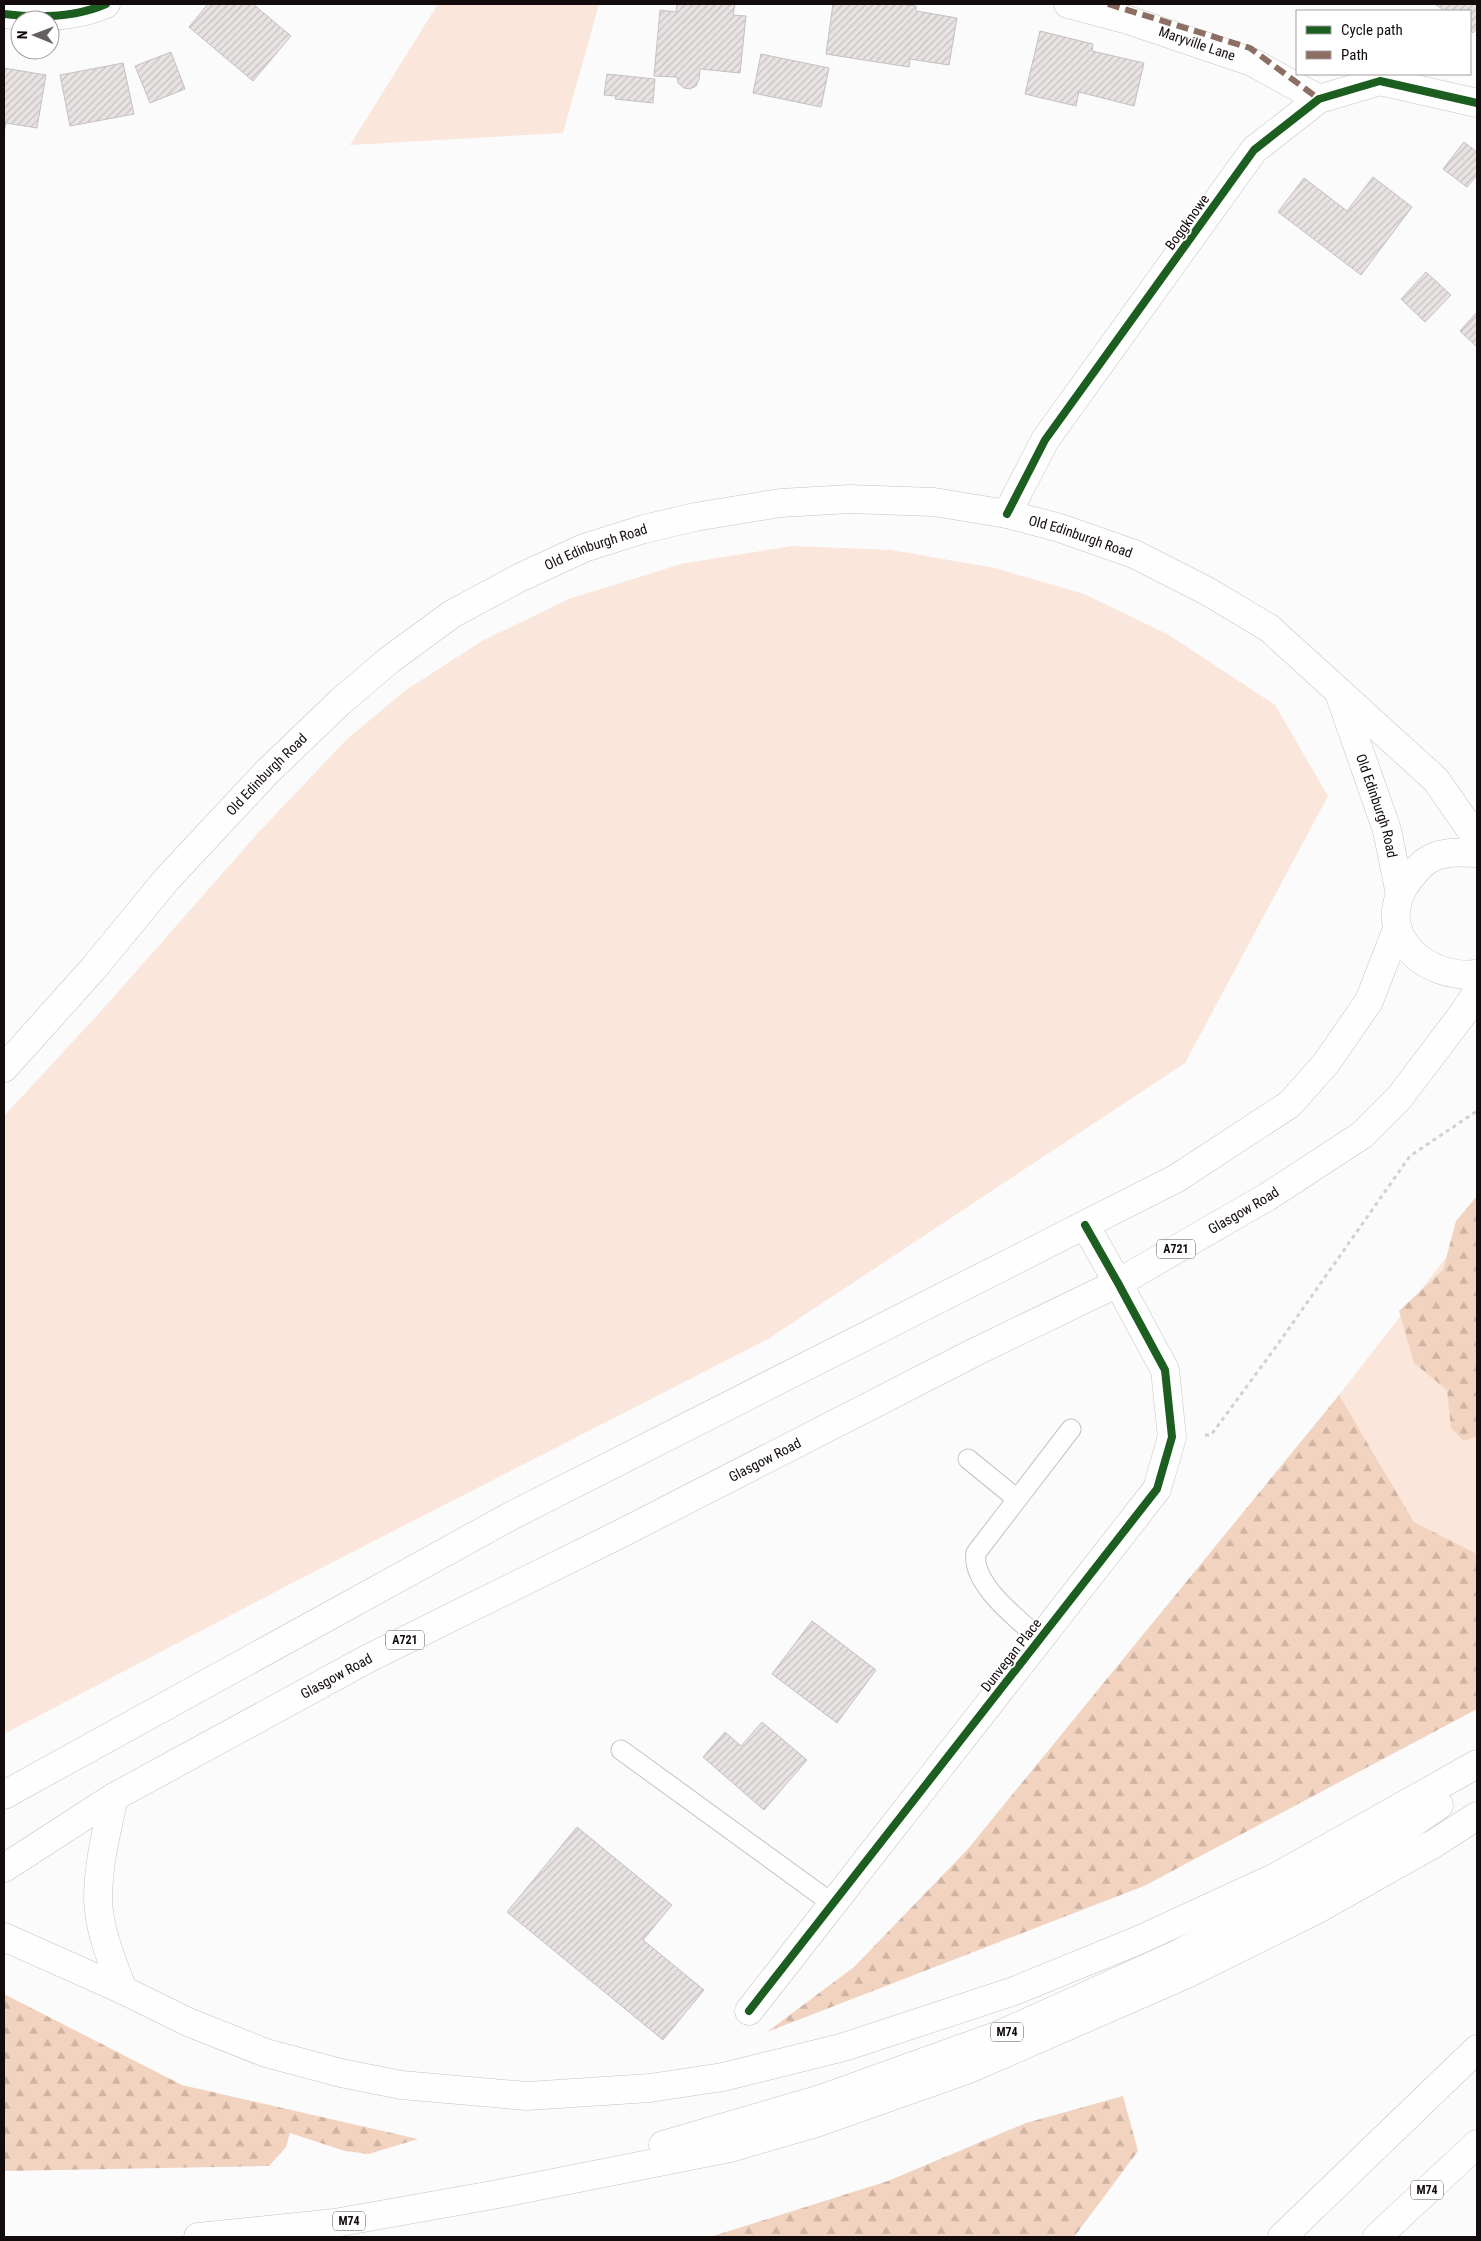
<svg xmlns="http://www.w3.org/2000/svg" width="1481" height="2241" viewBox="0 0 1481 2241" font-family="'Roboto Condensed',sans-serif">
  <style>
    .grass { fill: #fae6da }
    .forest { fill: url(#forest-firs) }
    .building { fill: url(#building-hatch); stroke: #c6c1c0 }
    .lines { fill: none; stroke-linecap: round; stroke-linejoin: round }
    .service-casing { stroke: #c7c2c2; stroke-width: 21 }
    .minor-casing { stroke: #c7c2c2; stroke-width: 29 }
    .secondary-casing { stroke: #c7c2c2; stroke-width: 29 }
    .primary-casing { stroke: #c7c2c2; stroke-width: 29 }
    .motorway-casing { stroke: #c7c2c2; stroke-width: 29 }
    .path { stroke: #d1d1d1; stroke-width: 3; stroke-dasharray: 4 4; stroke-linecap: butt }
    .service { stroke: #fefefe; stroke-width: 19 }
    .minor { stroke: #fefefe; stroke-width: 28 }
    .secondary { stroke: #fefefe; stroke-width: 28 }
    .primary { stroke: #fefefe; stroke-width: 28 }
    .motorway { stroke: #fefefe; stroke-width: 28 }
    .quiet { stroke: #8d6e63; stroke-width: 6; stroke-dasharray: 12 6; stroke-linecap: butt }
    .cycleway-casing { stroke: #fff; stroke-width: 11 }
    .cycleway { stroke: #1b5e20; stroke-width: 8 }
    .labels { text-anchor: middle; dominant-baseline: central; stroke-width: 4; stroke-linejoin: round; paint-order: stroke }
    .shield { fill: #fff; stroke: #5a5455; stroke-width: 1 }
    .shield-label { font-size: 12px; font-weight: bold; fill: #140b0c }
    .street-label { font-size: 14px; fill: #140b0c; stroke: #fff }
  </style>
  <defs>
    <pattern id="forest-firs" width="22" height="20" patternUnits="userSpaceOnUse" patternTransform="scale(1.25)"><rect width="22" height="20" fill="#f2d3c0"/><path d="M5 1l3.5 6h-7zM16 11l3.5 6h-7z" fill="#cfb4a4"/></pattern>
    <pattern id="building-hatch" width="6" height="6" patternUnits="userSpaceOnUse" patternTransform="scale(1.25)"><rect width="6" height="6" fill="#e8e3e2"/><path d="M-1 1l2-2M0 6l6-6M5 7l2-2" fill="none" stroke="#c6c1c1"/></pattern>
  </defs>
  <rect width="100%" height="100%" fill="#fbfbfb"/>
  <g class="grass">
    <path d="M438 4H599L563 133 350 145Z"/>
    <path d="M792 546 891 550 995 568 1084 594 1169 635 1275 705 1328 796 1185 1063 768 1339 292 1583 4 1734V1116L103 1009 257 834 347 739 406 690 482 641 569 599 681 564Z"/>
    <path d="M1477 1218V1554L1414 1522 1339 1395Z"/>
  </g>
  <g class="forest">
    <path d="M1477 1196V1436L1464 1441 1451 1428 1447 1390 1414 1363 1399 1311 1443 1270 1456 1221Z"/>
    <path d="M1339 1395 1414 1522 1477 1554V1709L1144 1886 767 2032 854 1967 967 1850Z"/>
    <path d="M4 1994 182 2085 418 2139 369 2154 345 2151 290 2133 286 2147 269 2166 4 2171Z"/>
    <path d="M1123 2096 1138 2151 1074 2237H710L888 2181 1026 2123Z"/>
  </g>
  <g class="building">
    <path d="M208 4H253L291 36 253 81 189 27Z"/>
    <path d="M677 4H735L733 15 746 16 740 73 700 69 699 80 696 86 690 89 684 88 678 83 677 77 654 76 660 10 676 12Z"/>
    <path d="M833 4H902L916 6V11L957 18 949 65 910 59 909 67 826 54Z"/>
    <path d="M1435 4H1477V27L1473 33 1470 30V11H1445Z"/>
    <path d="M1040 31 1093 44 1092 51 1144 63 1134 106 1079 92 1076 106 1025 94Z"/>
    <path d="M171 52 185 89 150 103 135 66Z"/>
    <path d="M761 54 829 68 821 107 753 93Z"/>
    <path d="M123 63 134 114 70 126 60 75Z"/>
    <path d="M4 68 46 75 37 128 6 123 4 132Z"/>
    <path d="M607 74 655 79 653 103 615 99 616 96 604 95Z"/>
    <path d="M1464 142 1477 152V175L1467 187 1443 169Z"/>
    <path d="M1373 177 1412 207 1361 275 1278 212 1304 178 1347 211Z"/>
    <path d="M1426 272 1451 295 1425 322 1401 299Z"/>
    <path d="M1477 312V347L1460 331Z"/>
    <path d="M812 1621 876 1670 837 1723 772 1674Z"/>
    <path d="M762 1722 807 1760 764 1810 703 1757 725 1732 741 1746Z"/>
    <path d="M577 1827 672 1905 643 1940 704 1990 663 2040 507 1912Z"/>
  </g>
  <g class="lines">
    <g class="service-casing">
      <g id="service">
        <path d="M968 1459 1017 1499"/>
        <path d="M1040 1639C1018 1619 971 1584 976 1553L1071 1429"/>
        <path d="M621 1750 833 1904"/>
      </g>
    </g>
    <g class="minor-casing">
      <g id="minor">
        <path id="s1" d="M1068 4 1128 20 1252 62 1319 99"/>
        <path d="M4 14C37 18 74 18 106 4"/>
        <path d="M1007 514 1045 440 1254 150 1319 99 1380 81 1477 103"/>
        <path d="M749 2011 1157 1489 1172 1437 1165 1370 1118 1283 1085 1225"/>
      </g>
    </g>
    <g class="secondary-casing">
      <g id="secondary">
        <path id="s2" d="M1340 696 1387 830 1400 894"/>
        <path id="s3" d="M4 1068 93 969 167 879 267 772 340 702 388 661 452 614 519 578 584 548 644 529 695 517 780 503 850 499 934 502 1007 514 1060 528 1134 554 1207 591 1269 628 1436 780 1477 839"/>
      </g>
    </g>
    <g class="primary-casing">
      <g id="primary">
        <path d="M1477 853C1461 852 1443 851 1428 860 1418 866 1412 875 1405 885 1374 936 1427 980 1477 974"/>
        <path d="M4 1795 509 1517 1177 1178 1290 1104 1327 1062 1369 1001 1397 929"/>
        <path id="s4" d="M4 1868 114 1797 369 1658 618 1535 975 1352 1118 1283 1267 1197 1362 1135 1399 1098 1462 1015 1477 992"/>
      </g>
    </g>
    <g class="motorway-casing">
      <g id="motorway">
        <path d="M114 1797C107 1830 98 1864 98 1899 99 1931 112 1961 123 1990L188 2022 266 2053 341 2073 401 2085 527 2096 650 2088 723 2077 844 2047 1014 1991 1139 1940 1276 1877 1477 1764"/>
        <path d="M4 1937 123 1990"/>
        <path d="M663 2145 821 2099 999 2035 1178 1954 1370 1853 1439 1805"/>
        <path d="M198 2237 335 2223 498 2194 730 2148 816 2123 969 2069 1187 1974 1316 1910 1435 1843 1477 1816"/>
        <path d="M1282 2237 1477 2049"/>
        <path d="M1377 2237 1477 2144"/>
      </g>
    </g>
    <path class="path" d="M1205 1435H1211L1278 1344 1410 1156 1477 1111"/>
    <use href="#service" class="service"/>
    <use href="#minor" class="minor"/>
    <use href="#secondary" class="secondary"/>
    <use href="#primary" class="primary"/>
    <use href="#motorway" class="motorway"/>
    <path class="quiet" d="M1108 4 1250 48 1319 99"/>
    <g class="cycleway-casing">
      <g id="cycleway">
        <path d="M4 14C37 18 74 18 106 4"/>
        <path d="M1007 514 1045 440 1254 150 1319 99 1380 81 1477 103"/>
        <path d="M749 2011 1157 1489 1172 1437 1165 1370 1118 1283 1085 1225"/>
      </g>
    </g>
    <use href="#cycleway" class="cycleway"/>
  </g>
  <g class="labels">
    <g class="shield">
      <rect x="1157" y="1239.5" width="38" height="19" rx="4"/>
      <rect x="386" y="1630.5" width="38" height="19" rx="4"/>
      <rect x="991" y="2022.5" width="32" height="19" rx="4"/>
      <rect x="1411" y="2180.5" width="32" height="19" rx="4"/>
      <rect x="333" y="2211.5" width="32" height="19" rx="4"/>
    </g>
    <g class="shield-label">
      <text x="1176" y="1249">A721</text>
      <text x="405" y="1640">A721</text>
      <text x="1007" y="2032">M74</text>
      <text x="1427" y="2190">M74</text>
      <text x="349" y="2221">M74</text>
    </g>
    <g class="street-label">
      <text stroke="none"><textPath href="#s1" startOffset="135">Maryville Lane</textPath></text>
      <text transform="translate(1187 222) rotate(-54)">Boggknowe</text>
      <text stroke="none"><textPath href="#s3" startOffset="1294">Old Edinburgh Road</textPath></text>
      <text stroke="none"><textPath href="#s3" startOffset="799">Old Edinburgh Road</textPath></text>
      <text stroke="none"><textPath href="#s3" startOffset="394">Old Edinburgh Road</textPath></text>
      <text stroke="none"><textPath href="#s2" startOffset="116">Old Edinburgh Road</textPath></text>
      <text stroke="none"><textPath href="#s4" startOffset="1404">Glasgow Road</textPath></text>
      <text stroke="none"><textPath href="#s4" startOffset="864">Glasgow Road</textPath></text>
      <text transform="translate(1011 1655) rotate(-52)">Dunvegan Place</text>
      <text stroke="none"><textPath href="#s4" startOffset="384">Glasgow Road</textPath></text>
    </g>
  </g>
  <rect width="1481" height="2241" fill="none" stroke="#140b0c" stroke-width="10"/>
  <rect x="1296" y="10" width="175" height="65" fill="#ffffff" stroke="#a19d9e"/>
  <rect x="1306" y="26" width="25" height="8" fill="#1b5e20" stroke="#a19d9e"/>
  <text x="1341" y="35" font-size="15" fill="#140b0c">Cycle path</text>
  <rect x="1306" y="51" width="25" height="8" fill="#8d6e63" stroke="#a19d9e"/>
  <text x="1341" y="60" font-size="15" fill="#140b0c">Path</text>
  <g transform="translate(35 35) rotate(271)"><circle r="24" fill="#ffffff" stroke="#a19d9e"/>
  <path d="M0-4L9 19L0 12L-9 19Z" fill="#655f60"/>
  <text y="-8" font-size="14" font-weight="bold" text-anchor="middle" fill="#140b0c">N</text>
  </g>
</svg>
